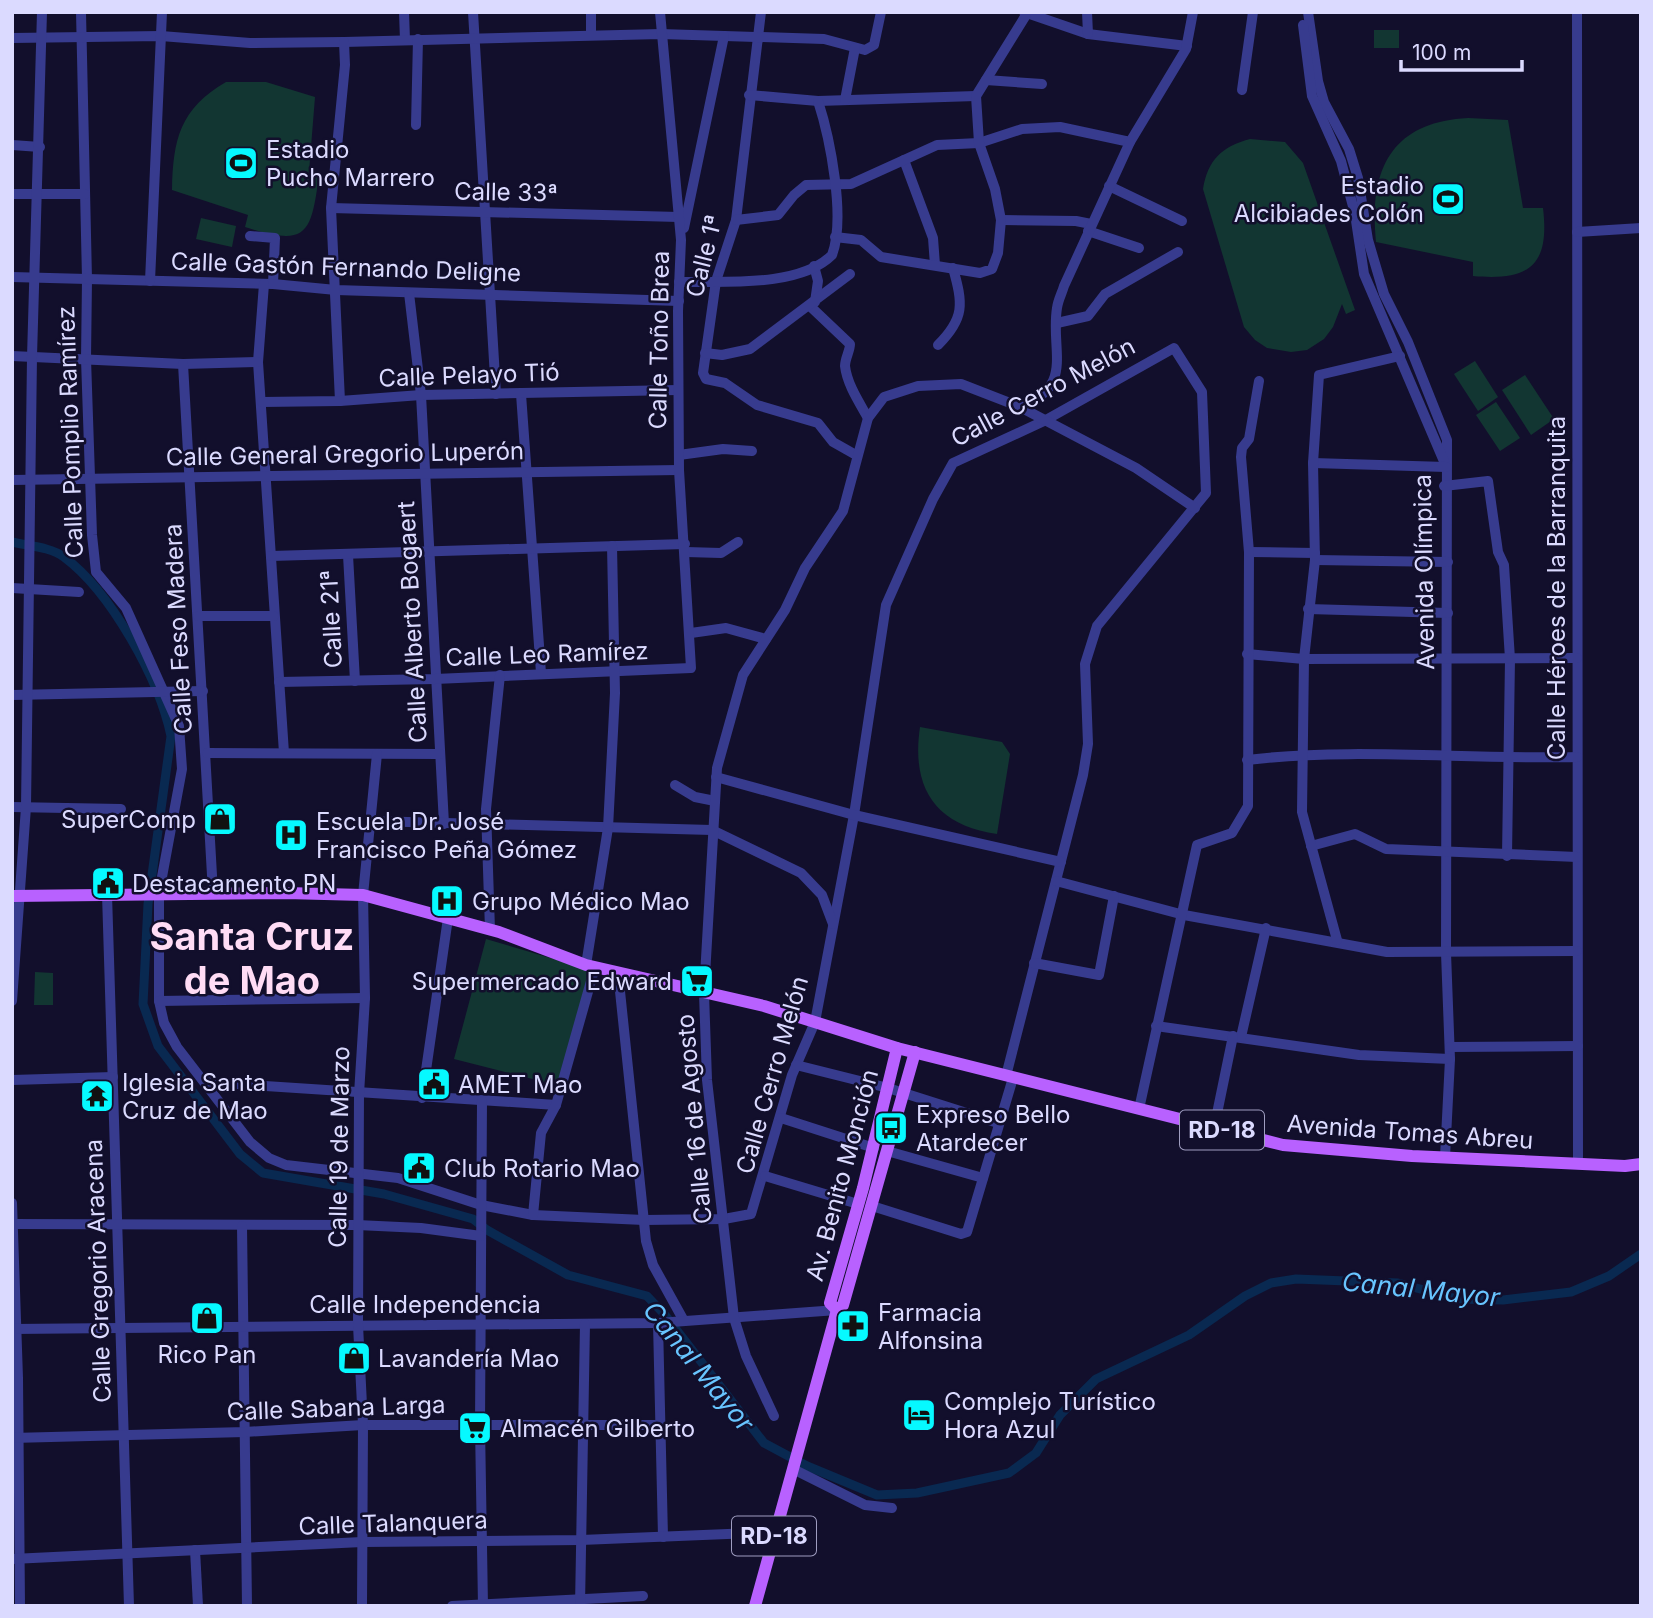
<svg xmlns="http://www.w3.org/2000/svg" width="1653" height="1618" viewBox="0 0 1653 1618" font-family="Inter,sans-serif">
  <style>
    .green { fill: #123632 }
    .lines { fill: none; stroke-linecap: round; stroke-linejoin: round }
    .canal { stroke: #092951; stroke-width: 9 }
    .minor { stroke: #373b8e; stroke-width: 10 }
    .major { stroke: #b861ff; stroke-width: 12 }
    .labels { text-anchor: middle; dominant-baseline: central; stroke-width: 5; stroke-linejoin: round; paint-order: stroke }
    .shield { fill: #120f2c; stroke: #9f9dc0; stroke-width: 2 }
    .shield-label { font-size: 23px; font-weight: bold; fill: #dbdaff }
    .poi-label { font-size: 24px; fill: #dbdaff; stroke: #120f2c; text-anchor: start }
    .street-label { font-size: 24px; fill: #dbdaff; stroke: #120f2c }
    .water-label { font-size: 26px; font-style: italic; fill: #68c5ff; stroke: #120f2c }
    .town-label { font-size: 38px; font-weight: bold; fill: #ffdcf5; stroke: #120f2c }
  </style>
  <rect width="100%" height="100%" fill="#120f2c"/>
  <g class="green">
    <rect x="1374" y="30" width="25" height="18"/>
    <path d="M226 82H266L315 97 309 172 319 175C311 235 307 247 245 227L248 215 172 190C173 139 180 109 226 82Z"/>
    <path d="M1468 118 1508 120 1523 208H1543C1550 266 1529 281 1473 276V262L1376 242C1369 171 1390 122 1468 118Z"/>
    <path d="M1250 139 1285 142 1303 163 1355 310 1346 314 1342 304 1333 327 1324 339 1307 350 1291 352 1267 348 1255 340 1244 327 1203 189C1208 160 1221 147 1250 139Z"/>
    <path d="M201 218 236 226 232 247 196 239Z"/>
    <path d="M1475 361 1498 397 1478 411 1454 374Z"/>
    <path d="M1525 375 1554 419 1531 435 1502 390Z"/>
    <path d="M1496 402 1520 438 1500 451 1476 415Z"/>
    <path d="M920 727 1002 742 1010 754 997 834C935 825 911 788 920 727Z"/>
    <path d="M486 939 591 970 560 1086 454 1059Z"/>
    <path d="M35 972 53 973V1005H34Z"/>
  </g>
  <g class="lines">
    <path class="canal" d="M12 542C29 546 50 547 64 557 111 592 159 679 171 736L148 904 143 1004 158 1046 240 1154 263 1173 384 1194 473 1219 487 1230 568 1275 647 1296 665 1315 764 1443 807 1466 877 1495 917 1493 1009 1473 1036 1453 1060 1415 1096 1379 1189 1335 1245 1296 1271 1283 1296 1279 1398 1283 1457 1299 1503 1300 1571 1292 1609 1276 1641 1254"/>
    <g class="minor">
      <path d="M81 12 87 279 86 359 92 535 96 572 126 608 179 726 182 769 159 893V1001L164 1023 177 1047 250 1142 269 1158 286 1165 398 1178 481 1205 533 1215 644 1220 724 1219 751 1214 792 1075 815 1022 854 815 886 605 933 499 953 463 1044 421 1174 348 1202 392 1206 493 1097 626 1085 664 1088 744 1083 775 1006 1076"/>
      <path d="M404 12 405 40"/>
      <path d="M473 12 496 394"/>
      <path d="M591 12V35"/>
      <path d="M761 12 736 220 716 281 703 373 706 379 725 383 757 405 818 423 833 442 856 455"/>
      <path d="M1024 12 1088 34 1187 46"/>
      <path d="M1087 12 1088 34"/>
      <path d="M1308 12 1318 81 1324 102 1349 149 1358 178 1368 240 1384 294 1408 342 1447 440 1446 953 1450 1059 1445 1157"/>
      <path d="M1577 12 1578 1164"/>
      <path d="M1303 25 1312 96 1341 161 1355 214 1364 274 1446 466"/>
      <path d="M12 38 161 36 250 43 344 42 661 34 824 39 865 50 874 45 881 12"/>
      <path d="M986 80 1042 84"/>
      <path d="M1242 90 1253 12"/>
      <path d="M749 95 818 101 976 96"/>
      <path d="M845 100 855 48"/>
      <path d="M416 125 418 39"/>
      <path d="M12 145 40 147"/>
      <path d="M904 160 933 238 935 265"/>
      <path d="M1109 186 1182 221"/>
      <path d="M12 194H85"/>
      <path d="M331 208 679 217"/>
      <path d="M736 220 778 215 794 195 806 185 851 184 937 145 979 143 1022 129 1060 127 1130 142"/>
      <path d="M1001 220 1076 221 1091 224"/>
      <path d="M684 228 724 36"/>
      <path d="M1088 231 1139 248"/>
      <path d="M1577 232 1641 228"/>
      <path d="M250 236 275 238 273 284"/>
      <path d="M835 237 861 240 881 257 980 273 992 269 998 253 1001 220 995 189 979 143 976 96 1026 15"/>
      <path d="M814 266 818 281 815 302"/>
      <path d="M12 277 273 284 336 290 679 301"/>
      <path d="M150 281 162 12"/>
      <path d="M679 282C723 281 799 288 832 255 846 218 830 138 818 101"/>
      <path d="M264 284 258 362 284 753"/>
      <path d="M409 293 421 395 444 824"/>
      <path d="M810 306 850 344C850 351 845 358 845 366 847 384 859 402 868 418"/>
      <path d="M1057 323 1088 316 1105 294 1178 252"/>
      <path d="M938 345C965 318 963 304 953 268"/>
      <path d="M705 353 722 355 750 349 850 274"/>
      <path d="M12 356 183 364 258 362"/>
      <path d="M183 364 213 893"/>
      <path d="M521 394 541 673"/>
      <path d="M340 401 331 208 345 65 344 42"/>
      <path d="M262 402 340 401 421 395 678 390"/>
      <path d="M1018 406C1076 389 1050 350 1057 308 1058 300 1062 293 1064 286L1130 142 1186 49 1193 12"/>
      <path d="M679 455 723 449 752 451"/>
      <path d="M1313 463 1446 467"/>
      <path d="M12 480 679 470"/>
      <path d="M1444 486 1488 481 1498 552 1504 565 1510 659 1507 856"/>
      <path d="M686 552 721 553 738 542"/>
      <path d="M1249 552 1315 553"/>
      <path d="M348 555 355 681"/>
      <path d="M271 556 685 544"/>
      <path d="M1315 560 1448 562"/>
      <path d="M12 588 79 592"/>
      <path d="M1308 609 1448 613"/>
      <path d="M198 616H274"/>
      <path d="M691 633 726 628 766 639"/>
      <path d="M1247 654 1304 659 1577 658"/>
      <path d="M279 682 435 679 691 668 679 470 678 311 681 240 660 12"/>
      <path d="M12 695 203 691"/>
      <path d="M207 753 440 754"/>
      <path d="M1247 760C1356 747 1467 760 1577 757"/>
      <path d="M716 777 854 815 1061 862"/>
      <path d="M675 785 695 797 715 801"/>
      <path d="M12 807 121 809"/>
      <path d="M371 821 712 830 801 873 822 895 833 924"/>
      <path d="M1311 846 1355 834 1386 849 1577 857"/>
      <path d="M1056 881 1184 915 1387 952 1577 951"/>
      <path d="M107 894 129 1606"/>
      <path d="M490 930 486 809 500 675"/>
      <path d="M1337 940 1302 812 1304 659 1315 560 1313 463 1319 375 1400 356"/>
      <path d="M1034 963 1099 975 1114 896"/>
      <path d="M586 965 608 828 615 693 612 546"/>
      <path d="M618 972 646 1241 653 1265 684 1321"/>
      <path d="M12 1001 26 807 32 357 42 12"/>
      <path d="M159 1001 365 998"/>
      <path d="M1156 1026 1359 1055 1450 1059"/>
      <path d="M1241 1037 1266 928"/>
      <path d="M1450 1047 1578 1046"/>
      <path d="M796 1065 888 1088 998 1123"/>
      <path d="M12 1080 113 1077"/>
      <path d="M206 1082 556 1105"/>
      <path d="M422 1098 448 918"/>
      <path d="M482 1101 480 1426 483 1606"/>
      <path d="M1139 1109 1197 845 1232 833 1248 806 1249 552 1241 457 1242 448 1249 439 1259 381"/>
      <path d="M781 1118 874 1148"/>
      <path d="M1214 1128 1233 1036"/>
      <path d="M887 1151 983 1178"/>
      <path d="M765 1176 858 1204"/>
      <path d="M12 1203 18 1378 20 1606"/>
      <path d="M872 1206 961 1234 967 1232 1013 1078"/>
      <path d="M533 1215 541 1133 556 1105 595 967"/>
      <path d="M12 1224 357 1225 421 1228 481 1236"/>
      <path d="M242 1226 247 1606"/>
      <path d="M658 1323 663 1537"/>
      <path d="M12 1329 658 1323 837 1310"/>
      <path d="M774 1416 746 1356 734 1318 707 1080 704 993 717 768 743 675 785 610 805 568 843 511 868 418 884 397 918 386 961 384 1018 406 1136 468 1195 508"/>
      <path d="M12 1438 245 1432 363 1425H661"/>
      <path d="M795 1470 865 1505 892 1508"/>
      <path d="M195 1550 198 1606"/>
      <path d="M12 1559 362 1542 581 1540 775 1532"/>
      <path d="M362 1606 363 1425 358 1325 359 1094 365 998 363 895 377 754"/>
      <path d="M452 1606 643 1596"/>
      <path d="M580 1606 585 1324"/>
    </g>
    <g class="major">
      <path d="M12 896 286 893 363 895 499 932 586 965 764 1006 897 1048 1283 1145 1412 1156 1625 1166 1641 1164"/>
      <path d="M837 1310 830 1303 863 1188 897 1048"/>
      <path d="M755 1606 837 1310 843 1305 915 1052"/>
    </g>
  </g>
  <defs>
    <g id="stadium-square" transform="scale(1.75)"><rect x="-9" y="-9" width="18" height="18" rx="4" fill="#06f9ff" stroke="#120f2c"/><path d="M0-5a6.5 5 0 1 0 0 10a6.5 5 0 1 0 0-10ZM-3.5-1.8h7v3.6h-7Z" fill="#111"/></g>
    <g id="shop-square" transform="scale(1.75)"><rect x="-9" y="-9" width="18" height="18" rx="4" fill="#06f9ff" stroke="#120f2c"/><path d="M-5-2.5h2.3a2.7 3.5 0 0 1 5.4 0H5L5.5 6h-11ZM-1.5-2.5h3a1.5 2.3 0 0 0-3 0Z" fill="#111"/></g>
    <g id="hospital-square" transform="scale(1.75)"><rect x="-9" y="-9" width="18" height="18" rx="4" fill="#06f9ff" stroke="#120f2c"/><path d="M-5-5h3v3.5h4V-5h3V5h-3V1.5h-4V5h-3Z" fill="#111"/></g>
    <g id="civic-square" transform="scale(1.75)"><rect x="-9" y="-9" width="18" height="18" rx="4" fill="#06f9ff" stroke="#120f2c"/><path d="M-.6-6.5H3V-4.5H.6V-3L4-1V1h2V6H-6V1h2V-1L-.6-3ZM-1.2 2.5V6h2.4V2.5Z" fill="#111"/></g>
    <g id="supermarket-square" transform="scale(1.75)"><rect x="-9" y="-9" width="18" height="18" rx="4" fill="#06f9ff" stroke="#120f2c"/><path d="M-6-5.5h2.5l.6 2H6L4.5 2H-2.5L-4.4-4H-6ZM-1.5 3.2a1.3 1.3 0 1 0 .1 0ZM3 3.2a1.3 1.3 0 1 0 .1 0Z" fill="#111"/></g>
    <g id="temple-square" transform="scale(1.75)"><rect x="-9" y="-9" width="18" height="18" rx="4" fill="#06f9ff" stroke="#120f2c"/><path d="M0-6L5-2H3V0L6.5 2.5H4V6H1.5V3h-3V6H-4V2.5H-6.5L-3 0V-2H-5Z" fill="#111"/></g>
    <g id="bus-square" transform="scale(1.75)"><rect x="-9" y="-9" width="18" height="18" rx="4" fill="#06f9ff" stroke="#120f2c"/><path d="M-5-6H5V4H4V6H2V4H-2V6H-4V4H-5ZM-3.5-4V0h7V-4ZM-3.5 1.2v1.5H-2V1.2ZM2 1.2v1.5H3.5V1.2Z" fill="#111"/></g>
    <g id="pharmacy-square" transform="scale(1.75)"><rect x="-9" y="-9" width="18" height="18" rx="4" fill="#06f9ff" stroke="#120f2c"/><path d="M-2-6h4v4h4v4h-4v4h-4v-4h-4v-4h4Z" fill="#111"/></g>
    <g id="hotel-square" transform="scale(1.75)"><rect x="-9" y="-9" width="18" height="18" rx="4" fill="#06f9ff" stroke="#120f2c"/><path d="M-6-4.5h1.5V1H6V5H4.5V3h-9V5H-6ZM-4 0a1.8 1.8 0 1 1 3.6 0ZM.5 0V-2.5h3Q6-2.5 6 0Z" fill="#111"/></g>
  </defs>
  <g fill-rule="evenodd">
    <use href="#stadium-square" x="241" y="163"/>
    <use href="#stadium-square" x="1448" y="199"/>
    <use href="#shop-square" x="220" y="819"/>
    <use href="#hospital-square" x="291" y="835"/>
    <use href="#civic-square" x="108" y="883"/>
    <use href="#hospital-square" x="447" y="901"/>
    <use href="#supermarket-square" x="697" y="981"/>
    <use href="#civic-square" x="434" y="1084"/>
    <use href="#temple-square" x="97" y="1096"/>
    <use href="#bus-square" x="891" y="1128"/>
    <use href="#civic-square" x="419" y="1168"/>
    <use href="#shop-square" x="207" y="1318"/>
    <use href="#pharmacy-square" x="853" y="1326"/>
    <use href="#shop-square" x="354" y="1358"/>
    <use href="#hotel-square" x="919" y="1415"/>
    <use href="#supermarket-square" x="475" y="1428"/>
  </g>
  <g class="labels">
    <g class="shield">
      <rect x="1180" y="1110.5" width="84" height="39" rx="5"/>
      <rect x="732" y="1516.5" width="84" height="39" rx="5"/>
    </g>
    <g class="shield-label">
      <text x="1222" y="1130">RD-18</text>
      <text x="774" y="1536">RD-18</text>
    </g>
    <g class="poi-label">
      <text x="266" y="149">Estadio<tspan x="266" dy="28">Pucho Marrero</tspan></text>
      <text x="1424" y="185" text-anchor="end">Estadio<tspan x="1424" dy="28">Alcibiades Colón</tspan></text>
      <text x="196" y="819" text-anchor="end">SuperComp</text>
      <text x="316" y="821">Escuela Dr. José<tspan x="316" dy="28">Francisco Peña Gómez</tspan></text>
      <text x="132" y="883">Destacamento PN</text>
      <text x="472" y="901">Grupo Médico Mao</text>
      <text x="672" y="981" text-anchor="end">Supermercado Edward</text>
      <text x="122" y="1082">Iglesia Santa<tspan x="122" dy="28">Cruz de Mao</tspan></text>
      <text x="458" y="1084">AMET Mao</text>
      <text x="916" y="1114">Expreso Bello<tspan x="916" dy="28">Atardecer</tspan></text>
      <text x="444" y="1168">Club Rotario Mao</text>
      <text x="878" y="1312">Farmacia<tspan x="878" dy="28">Alfonsina</tspan></text>
      <text x="207" y="1354" text-anchor="middle">Rico Pan</text>
      <text x="378" y="1358">Lavandería Mao</text>
      <text x="944" y="1401">Complejo Turístico<tspan x="944" dy="28">Hora Azul</tspan></text>
      <text x="500" y="1428">Almacén Gilberto</text>
    </g>
    <g class="street-label">
      <text transform="translate(506 192) rotate(1)">Calle 33ª</text>
      <text transform="translate(704 256) rotate(-76)">Calle 1ª</text>
      <text transform="translate(346 267) rotate(2)">Calle Gastón Fernando Deligne</text>
      <text transform="translate(659 340) rotate(-89)">Calle Toño Brea</text>
      <text transform="translate(469 375) rotate(-2)">Calle Pelayo Tió</text>
      <text transform="translate(1043 392) rotate(-28)">Calle Cerro Melón</text>
      <text transform="translate(70 432) rotate(-92)">Calle Pomplio Ramírez</text>
      <text transform="translate(345 454) rotate(-1)">Calle General Gregorio Luperón</text>
      <text transform="translate(1424 572) rotate(-91)">Avenida Olímpica</text>
      <text transform="translate(1556 588) rotate(-90)">Calle Héroes de la Barranquita</text>
      <text transform="translate(331 619) rotate(-93)">Calle 21ª</text>
      <text transform="translate(412 622) rotate(-93)">Calle Alberto Bogaert</text>
      <text transform="translate(178 629) rotate(-93)">Calle Feso Madera</text>
      <text transform="translate(547 654) rotate(-2)">Calle Leo Ramírez</text>
      <text transform="translate(772 1075) rotate(-74)">Calle Cerro Melón</text>
      <text transform="translate(694 1119) rotate(-95)">Calle 16 de Agosto</text>
      <text transform="translate(1410 1132) rotate(4)">Avenida Tomas Abreu</text>
      <text transform="translate(339 1147) rotate(-89)">Calle 19 de Marzo</text>
      <text transform="translate(842 1175) rotate(-75)">Av. Benito Monción</text>
      <text transform="translate(98 1271) rotate(-92)">Calle Gregorio Aracena</text>
      <text x="425" y="1304">Calle Independencia</text>
      <text transform="translate(336 1408) rotate(-2)">Calle Sabana Larga</text>
      <text transform="translate(393 1523) rotate(-2)">Calle Talanquera</text>
    </g>
    <g class="water-label">
      <text transform="translate(1421 1289) rotate(6)">Canal Mayor</text>
      <text transform="translate(699 1366) rotate(51)">Canal Mayor</text>
    </g>
    <g class="town-label">
      <text x="252" y="936">Santa Cruz<tspan x="252" dy="44">de Mao</tspan></text>
    </g>
  </g>
  <rect width="1653" height="1618" fill="none" stroke="#dbdaff" stroke-width="28"/>
  <path d="M1401 60v10h121v-10" fill="none" stroke="#dbdaff" stroke-width="3.5"/>
  <text x="1412" y="60" font-size="21" fill="#dbdaff" stroke="#120f2c" stroke-width="5" paint-order="stroke">100 m</text>
</svg>
